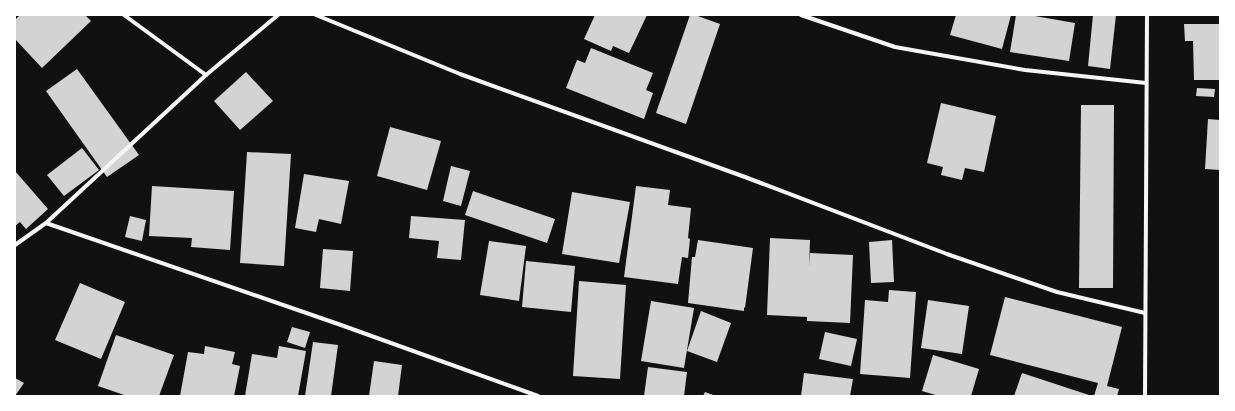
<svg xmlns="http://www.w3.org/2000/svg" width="1235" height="411" viewBox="0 0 1235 411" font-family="Montserrat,sans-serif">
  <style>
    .building { fill: #d3d3d3 }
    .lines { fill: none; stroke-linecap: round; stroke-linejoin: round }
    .minor { stroke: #f5f5f5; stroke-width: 4 }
  </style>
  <rect width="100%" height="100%" fill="#111"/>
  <g class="building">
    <path d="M20 15H85L91 21 42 68 15 39V20Z"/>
    <path d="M595 15H647L629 53 613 46 611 51 584 39Z"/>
    <path d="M690 15H695L720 24 686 124 656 113Z"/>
    <path d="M956 15H1011L1002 49 950 35Z"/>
    <path d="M1016 15H1029L1075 23 1069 61 1010 52Z"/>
    <path d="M1093 15H1116L1110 69 1088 66Z"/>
    <path d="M1184 24H1220V80H1194L1193 41H1185Z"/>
    <path d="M591 48 653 73 646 90 653 93 644 119 566 88 577 60 585 63Z"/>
    <path d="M77 69 139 155 107 177 46 91Z"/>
    <path d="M246 72 273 101 240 130 214 101Z"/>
    <path d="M1197 88 1215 89 1214 97 1196 96Z"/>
    <path d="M941 103 996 116 984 172 965 168 962 180 941 175 943 167 927 163Z"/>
    <path d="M1081 105H1114L1113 288H1079Z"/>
    <path d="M1208 119 1220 120V170L1205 169Z"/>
    <path d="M390 127 441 141 427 190 377 176Z"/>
    <path d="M82 148 99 170 64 196 47 175Z"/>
    <path d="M247 152 291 154 284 266 240 263Z"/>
    <path d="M451 166 470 171 461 206 443 201Z"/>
    <path d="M15 171 48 209 26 229 20 222 15 226Z"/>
    <path d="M304 174 349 181 341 224 319 219 316 232 295 228Z"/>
    <path d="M152 186 234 191 230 250 191 247 192 238 149 236Z"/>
    <path d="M636 186 670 190 668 205 691 208 688 238 690 239 688 258 682 257 678 284 624 277Z"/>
    <path d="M473 191 555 219 547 243 465 215Z"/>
    <path d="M572 192 630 202 619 263 562 254Z"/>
    <path d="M130 216 146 220 142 241 125 237Z"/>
    <path d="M411 216 465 220 461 260 437 258 439 241 409 238Z"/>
    <path d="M770 238 810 240 809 267 810 253 853 255 850 323 807 321V317L767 315Z"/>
    <path d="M698 240 753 248 745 308 744 307V311L688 303 692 257H695Z"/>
    <path d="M892 240 894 282 871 283 869 242Z"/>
    <path d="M489 241 526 246 519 301 480 295Z"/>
    <path d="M323 249 353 251 350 291 320 288Z"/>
    <path d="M526 261 575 266 571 312 522 307Z"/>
    <path d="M579 281 626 285 620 379 573 376Z"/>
    <path d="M80 283 125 302 101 359 55 340Z"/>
    <path d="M889 290 916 292 910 378 860 374 865 300 888 302Z"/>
    <path d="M1005 297 1122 327 1107 386 1119 389 1117 396H1094L1098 383 990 355Z"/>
    <path d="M928 300 969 306 962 354 921 348Z"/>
    <path d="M651 301 694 308 684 368 641 361Z"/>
    <path d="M701 311 731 323 717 362 687 351Z"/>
    <path d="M292 327 310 332 305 348 287 342Z"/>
    <path d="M825 332 857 339 851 366 819 359Z"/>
    <path d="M116 335 174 355 159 396H127L98 386Z"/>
    <path d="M313 342 338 345 331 396H305Z"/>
    <path d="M205 346 235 352 232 364 240 366 234 396H180L188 352 204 354Z"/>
    <path d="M279 346 306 351 298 396H245L252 354 277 358Z"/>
    <path d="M933 355 979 369 971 396H939L922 391Z"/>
    <path d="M374 361 402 365 398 396H369Z"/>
    <path d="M648 367 687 372 684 396H644Z"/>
    <path d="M804 373 853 379 850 396H801Z"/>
    <path d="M1022 373 1092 396H1014Z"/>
    <path d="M15 378 24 383 15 396Z"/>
    <path d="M705 392 716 396H703Z"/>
  </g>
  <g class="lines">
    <g class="minor">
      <path d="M124 15 206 75"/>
      <path d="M316 15 460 74 745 177 947 254 1057 292 1145 313"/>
      <path d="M801 15 895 47 1025 70 1146 83"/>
      <path d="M46 223 341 325 538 396"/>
      <path d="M15 245 46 223 206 75 278 15"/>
      <path d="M1145 396 1147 15"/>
    </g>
  </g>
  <rect width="1235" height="411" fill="none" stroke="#ffffff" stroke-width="32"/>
</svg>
